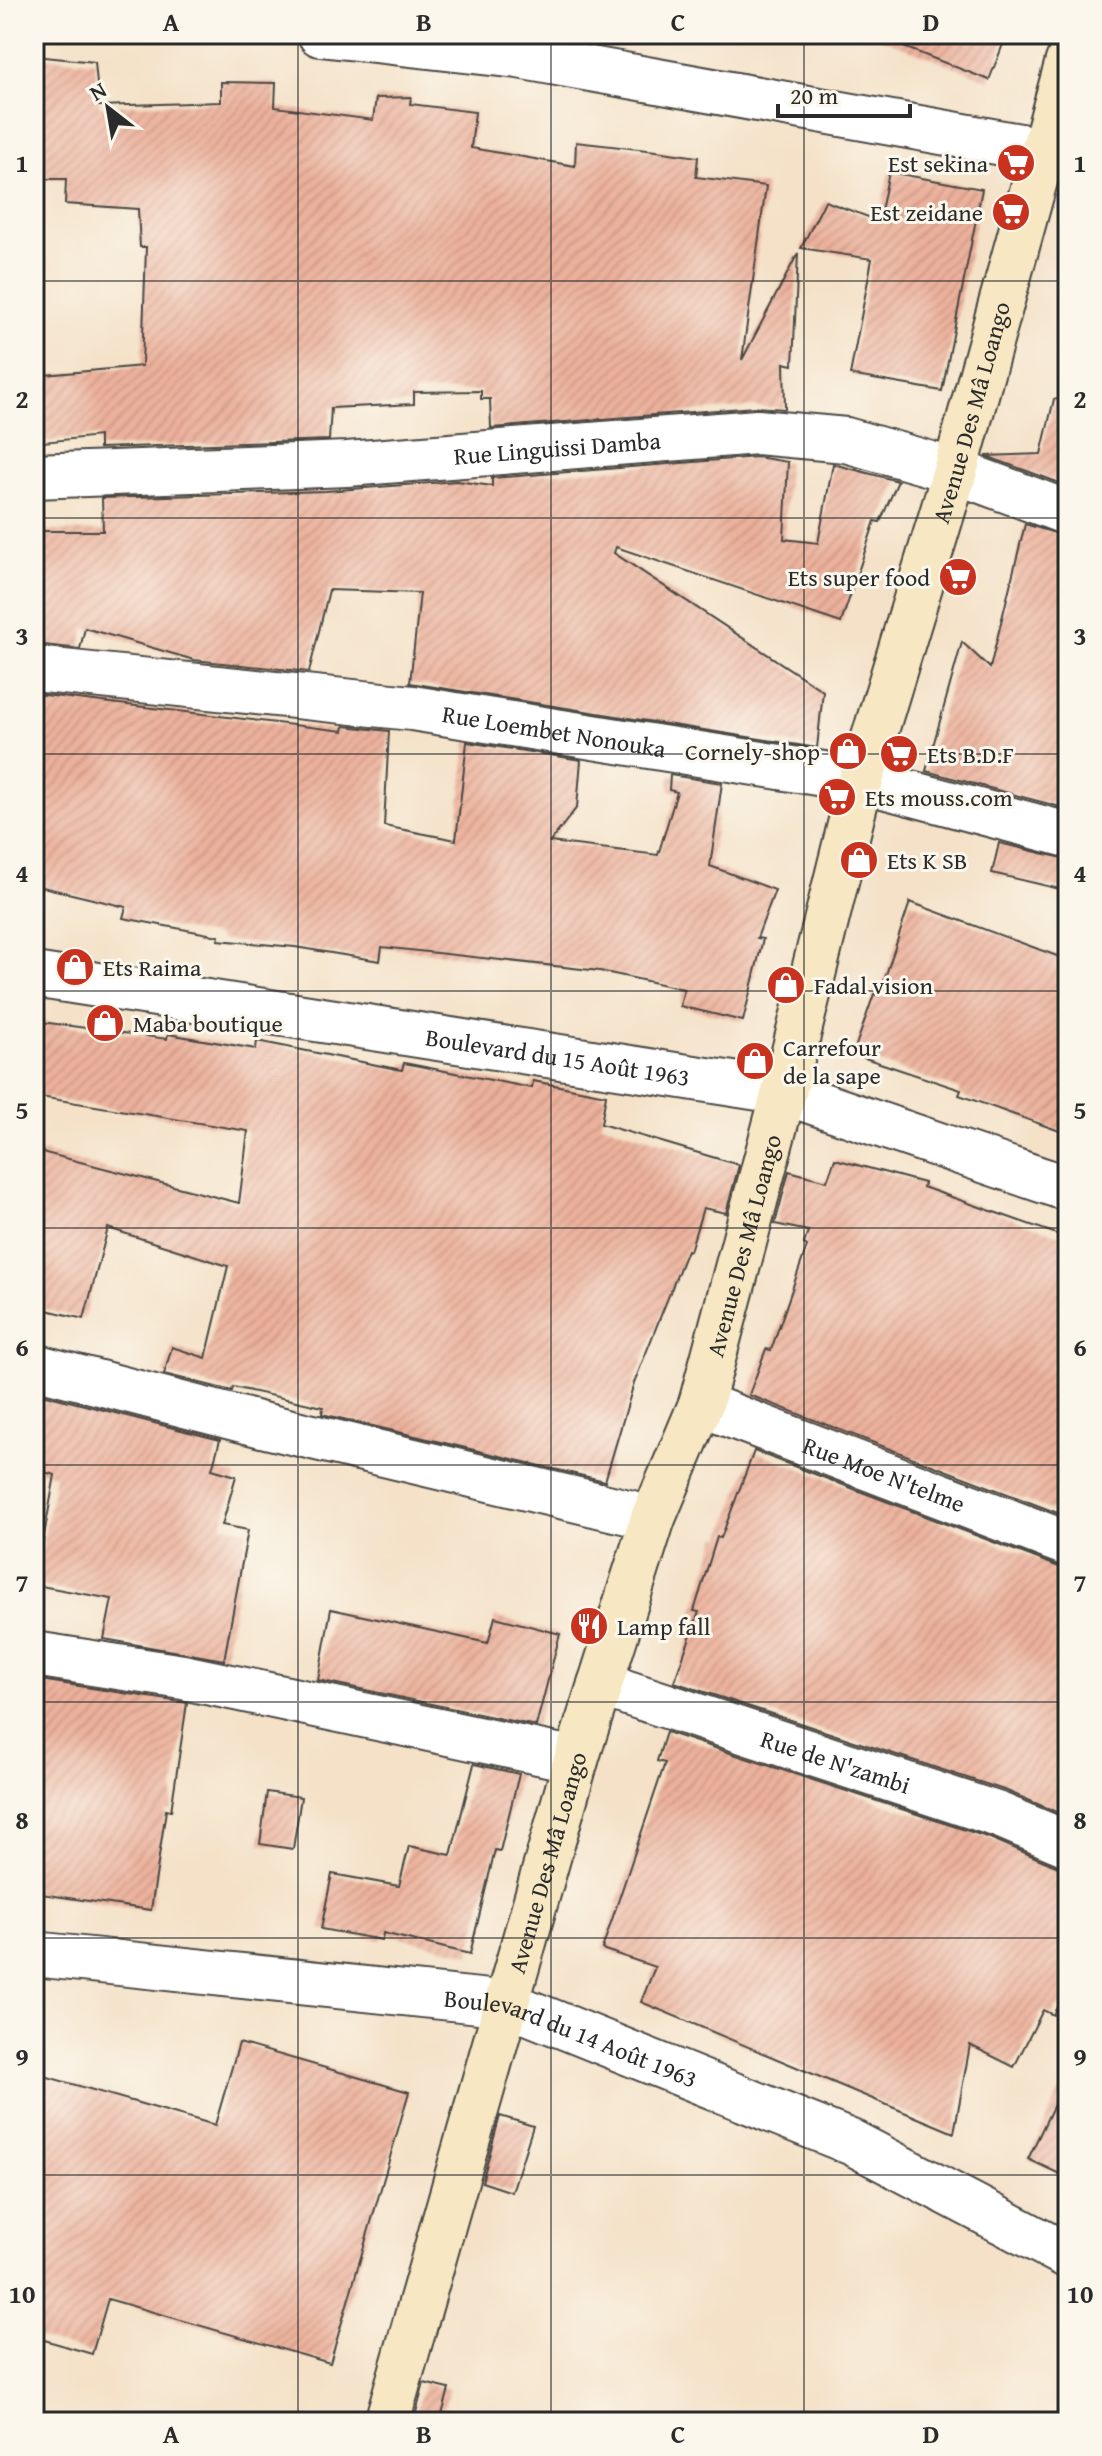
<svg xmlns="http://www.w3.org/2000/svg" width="1102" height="2456" viewBox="0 0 1102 2456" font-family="'Gentium Book Plus',serif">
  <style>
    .building { fill: url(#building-hatch) }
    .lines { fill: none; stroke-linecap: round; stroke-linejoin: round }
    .street-casing { stroke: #494642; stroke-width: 48 }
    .secondary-casing { stroke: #494642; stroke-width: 48 }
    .street { stroke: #fff; stroke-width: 44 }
    .secondary { stroke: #f7e8c3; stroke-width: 44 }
    .grid { fill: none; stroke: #2b2b2b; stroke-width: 2; stroke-opacity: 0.55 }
    .labels { text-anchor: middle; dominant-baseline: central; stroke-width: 6; stroke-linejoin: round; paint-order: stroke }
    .poi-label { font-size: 24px; fill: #2b2b2b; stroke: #fbf7ec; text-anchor: start }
    .street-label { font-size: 24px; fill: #2b2b2b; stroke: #fbf7ec }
    .neatline { fill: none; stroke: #2b2b2b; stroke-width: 3 }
    .grid-label { font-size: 26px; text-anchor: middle; font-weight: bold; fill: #2b2b2b }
  </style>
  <defs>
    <pattern id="building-hatch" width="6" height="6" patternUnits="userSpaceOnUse" patternTransform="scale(2)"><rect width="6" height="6" fill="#ecb19b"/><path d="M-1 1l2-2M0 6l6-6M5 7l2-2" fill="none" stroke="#cb9886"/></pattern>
  </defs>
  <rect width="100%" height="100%" fill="#fbf7ec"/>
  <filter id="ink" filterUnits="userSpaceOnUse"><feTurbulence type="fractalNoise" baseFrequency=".0125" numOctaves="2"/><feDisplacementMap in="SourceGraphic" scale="16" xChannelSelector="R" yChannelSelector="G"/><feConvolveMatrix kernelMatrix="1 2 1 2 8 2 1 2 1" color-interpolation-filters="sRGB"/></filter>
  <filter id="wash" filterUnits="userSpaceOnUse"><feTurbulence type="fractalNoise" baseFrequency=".006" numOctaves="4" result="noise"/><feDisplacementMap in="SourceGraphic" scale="32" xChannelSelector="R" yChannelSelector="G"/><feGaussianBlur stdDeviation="1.8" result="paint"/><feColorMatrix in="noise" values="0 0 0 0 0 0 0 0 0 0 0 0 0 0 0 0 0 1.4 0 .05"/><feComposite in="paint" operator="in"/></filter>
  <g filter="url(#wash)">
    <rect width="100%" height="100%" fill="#f4e1c7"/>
    <g id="blocks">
      <g class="building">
        <path d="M878 34H1007L989 80 878 37Z"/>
        <path d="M34 56 95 62 99 106 221 102V82L276 83 275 107 373 120 376 98 411 97 410 104 475 112 471 148 575 166 576 142 656 151 698 157 696 177 766 186 742 360 798 253 793 365 784 363 785 409 755 407 491 428 490 399H481V391L414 392V404L331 408 329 440 99 448V436L34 443V376L142 366 146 247H140L138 209 65 204 66 179H34Z"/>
        <path d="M889 172 982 189 942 391 850 375 872 259 801 248 825 201 879 221Z"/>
        <path d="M1054 399 1068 401V486L986 456 1041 454Z"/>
        <path d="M757 457 788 462 784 539 818 543 833 464 898 481 880 522 875 521 841 623 616 547 614 553 823 691 817 748 410 683 420 593 329 590 309 672 194 660 85 628 80 649 35 644 34 531H103L102 498 326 491 457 481 492 486V478Z"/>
        <path d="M1025 524 1068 537V809L926 771 962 642 990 668Z"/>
        <path d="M36 694 343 731 344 726 389 731 384 826 456 840 467 742 581 760 577 807 550 842 658 855 677 792 669 790 670 775 722 783 710 866 775 890 757 938 763 939 743 1021 680 1006 684 989 600 971 382 947 380 961 295 947 218 940 219 936 123 918 126 907 34 885Z"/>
        <path d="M999 843 1067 859 1060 889 992 873Z"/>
        <path d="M910 902 1068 960V1134L959 1095 961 1090 853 1054 874 994 879 996Z"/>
        <path d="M34 1021 167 1039 168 1034 256 1049 257 1041 402 1070 404 1063 532 1088 533 1081 606 1095 601 1124 739 1165 726 1213 703 1208 690 1251 687 1250 634 1383 605 1481 322 1414 323 1407 233 1387 232 1391 164 1374 172 1347 206 1358 228 1266 108 1228 84 1319 34 1307V1150L239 1203 248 1131 34 1096Z"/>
        <path d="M835 1159 924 1183 923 1187 1068 1238V1517L749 1395 766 1349 771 1350 807 1246 804 1244 808 1231 775 1224 789 1171 827 1181Z"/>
        <path d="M34 1392 220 1440 212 1469 236 1476 222 1525 248 1530 224 1660 104 1639 112 1599 35 1585 55 1475 34 1469Z"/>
        <path d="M754 1451 1059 1567 1068 1568V1817L1007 1791 674 1682 699 1612 694 1611 717 1537 721 1538Z"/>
        <path d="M331 1609 488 1643 495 1617 560 1634 536 1726 318 1680Z"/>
        <path d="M34 1679 187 1703 171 1811 166 1810 151 1910 34 1893Z"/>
        <path d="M666 1732 990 1838 1058 1867 1068 1868V2012L1057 2007 1053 2015 1043 2010 1014 2067 970 2045 954 2133 641 2002 655 1967 602 1949 665 1763 657 1761Z"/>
        <path d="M474 1764 519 1774 500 1851 495 1850 470 1954 383 1933 382 1940 321 1929 332 1874 399 1886 409 1846 451 1855Z"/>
        <path d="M267 1792 301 1797 293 1849 260 1844Z"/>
        <path d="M239 2043 409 2092 330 2363 108 2299 92 2354 34 2337V2073L215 2125Z"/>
        <path d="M1068 2075V2178L1028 2159Z"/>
        <path d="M500 2116 533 2126 512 2192 482 2182Z"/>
        <path d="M424 2383 449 2389 440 2422 414 2420Z"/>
      </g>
    </g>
  </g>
  <g filter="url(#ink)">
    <use href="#blocks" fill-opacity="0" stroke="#494642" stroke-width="2"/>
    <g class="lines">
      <g class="street-casing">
        <g id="street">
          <path d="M320 34 518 56 1042 150 1068 161"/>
          <path id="s1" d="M34 476 347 464 757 432 846 440 955 471 1068 513"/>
          <path id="s2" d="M34 669 412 708 861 780 1068 835"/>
          <path id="s3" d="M34 975 784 1092 1068 1189"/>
          <path d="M34 1366 262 1425 653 1518"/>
          <path id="s4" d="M701 1404 1068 1544"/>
          <path d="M34 1654 183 1677 576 1760"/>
          <path id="s5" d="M600 1684 999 1815 1068 1844"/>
          <path id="s6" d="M34 1954 508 2004 853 2143 1068 2256"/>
        </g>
      </g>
      <g class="secondary-casing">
        <g id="secondary">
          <path id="s7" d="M387 2422 576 1760 653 1518 701 1404 784 1092 861 780 955 471 1068 61"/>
        </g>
      </g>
      <use href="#street" class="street"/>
      <use href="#secondary" class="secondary"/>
    </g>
  </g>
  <path class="grid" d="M298 34V2422M551 34V2422M804 34V2422M34 281H1068M34 518H1068M34 754H1068M34 991H1068M34 1228H1068M34 1465H1068M34 1702H1068M34 1938H1068M34 2175H1068"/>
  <defs>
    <g id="supermarket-disc" transform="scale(2)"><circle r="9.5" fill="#c8321e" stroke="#fbf7ec"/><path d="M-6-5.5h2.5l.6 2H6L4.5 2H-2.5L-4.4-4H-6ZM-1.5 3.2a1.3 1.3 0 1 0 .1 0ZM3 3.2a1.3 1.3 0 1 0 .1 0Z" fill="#fff"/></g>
    <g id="shop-disc" transform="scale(2)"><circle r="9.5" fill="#c8321e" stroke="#fbf7ec"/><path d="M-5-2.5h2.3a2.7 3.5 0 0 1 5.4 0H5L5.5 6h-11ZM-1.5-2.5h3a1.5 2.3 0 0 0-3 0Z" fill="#fff"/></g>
    <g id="restaurant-disc" transform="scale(2)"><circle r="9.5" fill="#c8321e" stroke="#fbf7ec"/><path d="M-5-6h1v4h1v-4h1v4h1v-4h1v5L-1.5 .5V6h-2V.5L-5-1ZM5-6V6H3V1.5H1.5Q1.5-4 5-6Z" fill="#fff"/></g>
  </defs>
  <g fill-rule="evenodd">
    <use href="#supermarket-disc" x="1016" y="163"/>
    <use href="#supermarket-disc" x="1011" y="212"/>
    <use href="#supermarket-disc" x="958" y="577"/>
    <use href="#shop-disc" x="848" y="751"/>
    <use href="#supermarket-disc" x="899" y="754"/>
    <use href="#supermarket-disc" x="837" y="797"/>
    <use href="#shop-disc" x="859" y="860"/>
    <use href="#shop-disc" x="75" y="967"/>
    <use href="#shop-disc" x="786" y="985"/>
    <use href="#shop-disc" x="105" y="1023"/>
    <use href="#shop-disc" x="755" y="1061"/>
    <use href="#restaurant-disc" x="589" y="1626"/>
  </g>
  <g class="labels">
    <g class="poi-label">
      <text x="988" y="163" text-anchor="end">Est sekina</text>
      <text x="983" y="212" text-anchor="end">Est zeidane</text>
      <text x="930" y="577" text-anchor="end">Ets super food</text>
      <text x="820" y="751" text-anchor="end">Cornely-shop</text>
      <text x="927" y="754">Ets B.D.F</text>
      <text x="865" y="797">Ets mouss.com</text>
      <text x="887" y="860">Ets K SB</text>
      <text x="103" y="967">Ets Raima</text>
      <text x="814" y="985">Fadal vision</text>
      <text x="133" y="1023">Maba boutique</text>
      <text x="783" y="1047">Carrefour<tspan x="783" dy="28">de la sape</tspan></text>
      <text x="617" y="1626">Lamp fall</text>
    </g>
    <g class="street-label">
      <text stroke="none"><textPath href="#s7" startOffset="2094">Avenue Des Mâ Loango</textPath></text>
      <text stroke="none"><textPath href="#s1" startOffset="524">Rue Linguissi Damba</textPath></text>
      <text stroke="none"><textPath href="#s2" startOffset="524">Rue Loembet Nonouka</textPath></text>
      <text stroke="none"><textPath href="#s3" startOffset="530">Boulevard du 15 Août 1963</textPath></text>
      <text stroke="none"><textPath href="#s7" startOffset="1230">Avenue Des Mâ Loango</textPath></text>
      <text stroke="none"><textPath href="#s4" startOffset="196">Rue Moe N'telme</textPath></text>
      <text stroke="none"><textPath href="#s5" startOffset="248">Rue de N'zambi</textPath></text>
      <text stroke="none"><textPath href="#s7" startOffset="582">Avenue Des Mâ Loango</textPath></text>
      <text stroke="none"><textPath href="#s6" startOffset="546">Boulevard du 14 Août 1963</textPath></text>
    </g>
  </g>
  <rect width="1102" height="2456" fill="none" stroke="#fbf7ec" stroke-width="88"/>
  <g transform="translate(108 108) rotate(329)" stroke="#fbf7ec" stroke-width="6" paint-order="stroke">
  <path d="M0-6L14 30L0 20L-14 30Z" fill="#2b2b2b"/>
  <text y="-12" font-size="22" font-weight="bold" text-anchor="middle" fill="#2b2b2b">N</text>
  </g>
  <path d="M778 104v12h132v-12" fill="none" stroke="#2b2b2b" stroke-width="4"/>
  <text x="790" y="104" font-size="24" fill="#2b2b2b" stroke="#fbf7ec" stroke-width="6" paint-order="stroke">20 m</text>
  <rect x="44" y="44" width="1014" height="2368" class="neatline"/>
  <g class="grid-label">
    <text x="171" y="31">A</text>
    <text x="424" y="31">B</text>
    <text x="678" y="31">C</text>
    <text x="931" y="31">D</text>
    <text x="22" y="172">1</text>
    <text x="1080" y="172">1</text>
    <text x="22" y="408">2</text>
    <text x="1080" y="408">2</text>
    <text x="22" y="645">3</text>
    <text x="1080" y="645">3</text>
    <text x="22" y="882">4</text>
    <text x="1080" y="882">4</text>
    <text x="22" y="1119">5</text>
    <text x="1080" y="1119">5</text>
    <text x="22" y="1356">6</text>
    <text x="1080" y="1356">6</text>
    <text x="22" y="1592">7</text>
    <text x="1080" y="1592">7</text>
    <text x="22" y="1829">8</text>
    <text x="1080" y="1829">8</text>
    <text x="22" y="2066">9</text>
    <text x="1080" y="2066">9</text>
    <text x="22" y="2303">10</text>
    <text x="1080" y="2303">10</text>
    <text x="171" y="2443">A</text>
    <text x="424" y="2443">B</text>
    <text x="678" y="2443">C</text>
    <text x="931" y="2443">D</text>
  </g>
</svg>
